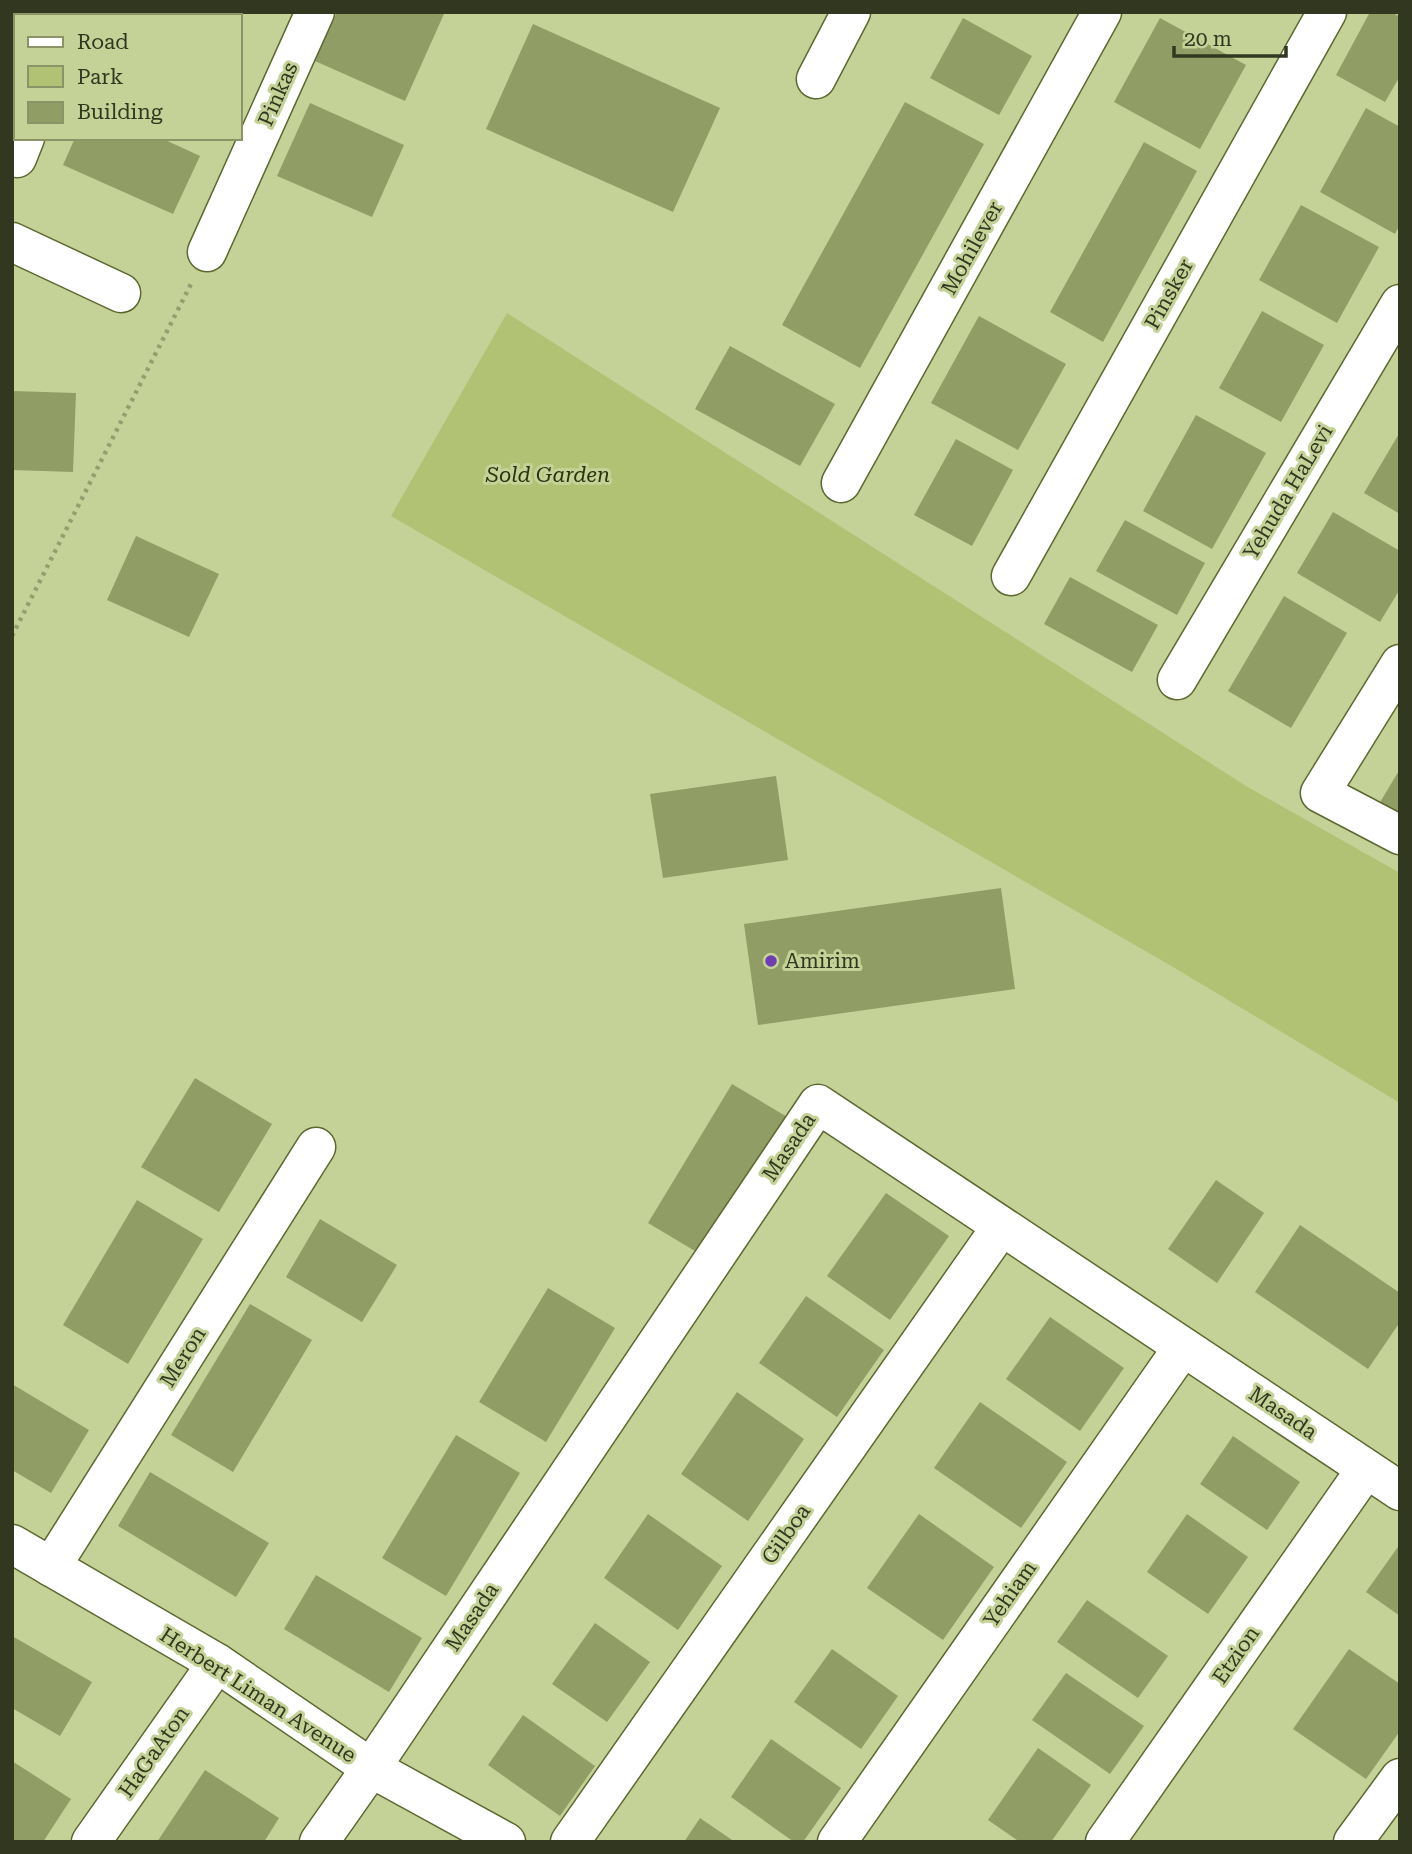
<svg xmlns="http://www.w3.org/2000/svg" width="1412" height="1854" viewBox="0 0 1412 1854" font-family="'Roboto Serif',serif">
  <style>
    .green { fill: #b1c274 }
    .building { fill: #909d64 }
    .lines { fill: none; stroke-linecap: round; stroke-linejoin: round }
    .minor-casing { stroke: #5d6830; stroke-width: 41 }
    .tertiary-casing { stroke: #5d6830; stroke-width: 41 }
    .path { stroke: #949f6f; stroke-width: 4.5; stroke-dasharray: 3.5 5; stroke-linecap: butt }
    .minor { stroke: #fff; stroke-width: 38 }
    .tertiary { stroke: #fff; stroke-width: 38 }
    .poi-dot { fill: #6e3cb3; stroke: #c5d297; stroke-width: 2.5 }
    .labels { text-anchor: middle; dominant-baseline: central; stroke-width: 6; stroke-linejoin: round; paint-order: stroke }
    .street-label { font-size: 21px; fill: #323820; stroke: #c5d297 }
    .park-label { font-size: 21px; font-style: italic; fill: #2b320e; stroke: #c5d297 }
    .poi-label { font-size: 21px; fill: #323820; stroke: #c5d297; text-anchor: start }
  </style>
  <rect width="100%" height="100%" fill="#c5d297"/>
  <path class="green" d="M507 313 1246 786 1400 873V1103L1173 967 391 516Z"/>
  <g class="building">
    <path d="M148 12H234L232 16H146Z"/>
    <path d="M337 12 444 14 405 101 315 61Z"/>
    <path d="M1370 12H1391L1400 17V76L1385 102 1336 75Z"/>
    <path d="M963 18 1032 56 999 115 930 78Z"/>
    <path d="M1160 18 1246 65 1200 149 1114 102Z"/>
    <path d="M533 24 720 108 673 212 486 129Z"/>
    <path d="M905 102 984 144 860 368 782 325Z"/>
    <path d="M310 103 404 145 372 217 277 176Z"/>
    <path d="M1366 108 1400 127V224L1395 234 1320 192Z"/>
    <path d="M75 138H161L200 156 173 214 63 165Z"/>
    <path d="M1144 142 1197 171 1103 342 1050 312Z"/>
    <path d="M1301 205 1379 247 1337 323 1259 280Z"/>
    <path d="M1262 311 1324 345 1281 422 1219 388Z"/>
    <path d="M979 316 1066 364 1018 450 931 403Z"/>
    <path d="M730 346 835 404 800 466 695 409Z"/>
    <path d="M12 391 76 393 73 472 12 470Z"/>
    <path d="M1196 415 1266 453 1212 549 1143 511Z"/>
    <path d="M1400 432V514L1364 493Z"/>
    <path d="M956 439 1013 470 972 546 914 515Z"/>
    <path d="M1333 512 1400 551V589L1380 622 1297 573Z"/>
    <path d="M1125 520 1205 563 1177 615 1096 571Z"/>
    <path d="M136 536 219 574 189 637 107 600Z"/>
    <path d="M1070 577 1158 625 1132 672 1044 624Z"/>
    <path d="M1284 596 1347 633 1291 728 1228 691Z"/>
    <path d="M1400 769V817L1379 804Z"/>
    <path d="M776 776 788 860 663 878 650 794Z"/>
    <path d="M1001 888 1015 989 758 1025 744 924Z"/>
    <path d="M195 1078 272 1124 219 1212 141 1167Z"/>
    <path d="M732 1084 789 1118 705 1257 648 1223Z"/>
    <path d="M1216 1180 1264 1213 1217 1283 1168 1249Z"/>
    <path d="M886 1193 949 1236 890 1320 827 1276Z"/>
    <path d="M137 1200 203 1239 128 1364 63 1325Z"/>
    <path d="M320 1219 397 1265 362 1322 286 1277Z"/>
    <path d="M1300 1225 1400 1293V1322L1368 1369 1255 1292Z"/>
    <path d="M548 1288 615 1328 546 1442 479 1402Z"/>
    <path d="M806 1296 884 1350 837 1417 759 1363Z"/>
    <path d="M250 1304 312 1340 233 1472 171 1435Z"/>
    <path d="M1050 1317 1124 1368 1080 1431 1006 1379Z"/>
    <path d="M12 1384 89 1430 51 1493 12 1470Z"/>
    <path d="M737 1392 804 1439 748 1521 681 1474Z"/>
    <path d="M980 1402 1067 1462 1021 1528 934 1468Z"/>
    <path d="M456 1435 520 1473 446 1596 382 1558Z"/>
    <path d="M1233 1436 1300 1482 1267 1530 1200 1484Z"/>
    <path d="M150 1472 269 1543 236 1597 118 1526Z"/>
    <path d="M648 1514 722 1566 678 1630 604 1578Z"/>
    <path d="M919 1514 994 1567 943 1640 867 1588Z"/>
    <path d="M1187 1514 1248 1557 1208 1614 1147 1572Z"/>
    <path d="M1400 1544V1616L1366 1592Z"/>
    <path d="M316 1575 422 1638 389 1692 284 1629Z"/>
    <path d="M1087 1600 1168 1656 1138 1698 1057 1642Z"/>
    <path d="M595 1623 650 1662 607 1722 552 1684Z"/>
    <path d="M12 1636 92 1682 60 1736 12 1708Z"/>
    <path d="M832 1649 898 1696 861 1749 794 1702Z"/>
    <path d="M1349 1649 1400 1684V1731L1366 1779 1293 1729Z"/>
    <path d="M1066 1673 1144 1726 1110 1774 1032 1720Z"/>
    <path d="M523 1715 595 1766 560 1816 488 1765Z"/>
    <path d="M771 1739 841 1788 803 1842H794L731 1797Z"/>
    <path d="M1038 1748 1091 1785 1051 1842H1020L988 1820Z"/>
    <path d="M12 1761 71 1799 43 1842H12Z"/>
    <path d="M205 1770 279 1818 264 1842H157Z"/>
    <path d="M700 1818 735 1842H684Z"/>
  </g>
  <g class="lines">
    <g class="minor-casing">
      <g id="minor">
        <path d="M81 16 82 12"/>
        <path d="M816 79 851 12"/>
        <path d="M17 158 25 138"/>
        <path d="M12 242 121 293"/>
        <path d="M207 252 315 12"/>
        <path d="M841 483 1102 12"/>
        <path d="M1011 576 1327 12"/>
        <path d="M1400 664 1320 793 1400 835"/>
        <path d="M1177 680 1400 304"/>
        <path d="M51 1567 316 1147"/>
        <path d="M91 1842 217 1663"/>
        <path d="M319 1842 371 1768 818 1104 1400 1491"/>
        <path d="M570 1842 1001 1227"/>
        <path d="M837 1842 1183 1347"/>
        <path d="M1105 1842 1366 1469"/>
        <path d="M1353 1842 1400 1778"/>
      </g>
    </g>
    <g class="tertiary-casing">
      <path id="tertiary" d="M12 1544 217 1663 371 1768 506 1842"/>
    </g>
    <path class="path" d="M12 636 191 284"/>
    <use href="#minor" class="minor"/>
    <use href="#tertiary" class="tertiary"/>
  </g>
  <circle class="poi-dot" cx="771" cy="961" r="7"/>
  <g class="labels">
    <g class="street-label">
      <text transform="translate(278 94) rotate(-66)">Pinkas</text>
      <text transform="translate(972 248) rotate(-61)">Mohilever</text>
      <text transform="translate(1169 294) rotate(-61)">Pinsker</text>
      <text transform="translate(1288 492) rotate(-59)">Yehuda HaLevi</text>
      <text transform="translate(789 1147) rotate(-56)">Masada</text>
      <text transform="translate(183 1357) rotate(-58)">Meron</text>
      <text transform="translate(1283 1413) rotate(34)">Masada</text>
      <text transform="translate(786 1534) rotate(-55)">Gilboa</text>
      <text transform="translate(1010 1594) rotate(-55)">Yehiam</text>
      <text transform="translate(472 1617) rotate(-56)">Masada</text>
      <text transform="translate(1236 1655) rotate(-55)">Etzion</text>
      <text transform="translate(258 1695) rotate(33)">Herbert Liman Avenue</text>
      <text transform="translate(154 1752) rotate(-55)">HaGaAton</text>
    </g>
    <g class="park-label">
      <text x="548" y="475">Sold Garden</text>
    </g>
    <g class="poi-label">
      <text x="785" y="961">Amirim</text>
    </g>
  </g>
  <rect width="1412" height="1854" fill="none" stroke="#323820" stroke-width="28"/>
  <rect x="14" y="14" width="228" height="126" fill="#c5d297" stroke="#8a9467" stroke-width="2"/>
  <rect x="28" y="37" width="35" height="10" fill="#ffffff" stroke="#8a9467" stroke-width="2"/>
  <text x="77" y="49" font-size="21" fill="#323820">Road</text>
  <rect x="28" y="66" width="35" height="21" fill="#b1c274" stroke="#8a9467" stroke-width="2"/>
  <text x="77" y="84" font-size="21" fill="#323820">Park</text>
  <rect x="28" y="102" width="35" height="21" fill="#909d64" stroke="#8a9467" stroke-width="2"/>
  <text x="77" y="119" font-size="21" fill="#323820">Building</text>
  <path d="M1174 46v10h112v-10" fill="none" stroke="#323820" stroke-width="3.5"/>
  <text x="1184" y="46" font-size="21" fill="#323820" stroke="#c5d297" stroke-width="5" paint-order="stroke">20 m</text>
</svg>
